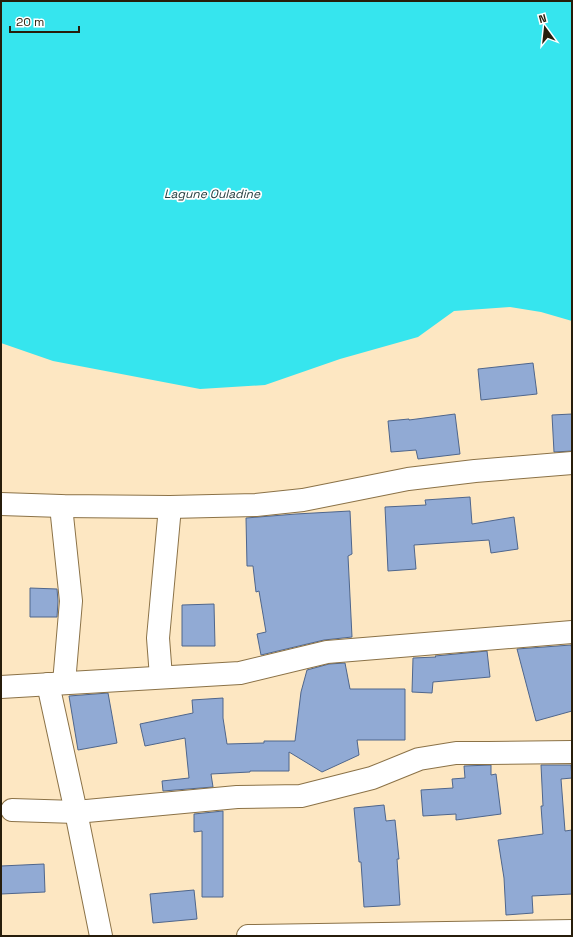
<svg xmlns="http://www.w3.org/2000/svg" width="573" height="937" viewBox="0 0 573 937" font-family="'Space Grotesk',sans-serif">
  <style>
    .water { fill: #36e5ee }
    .building { fill: #91aad4; stroke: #4f668c }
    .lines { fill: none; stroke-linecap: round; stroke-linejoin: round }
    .minor-casing { stroke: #8b7247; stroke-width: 24 }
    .tertiary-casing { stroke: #8b7247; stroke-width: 24 }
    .minor { stroke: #fff; stroke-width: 22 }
    .tertiary { stroke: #fff; stroke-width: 22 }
    .labels { text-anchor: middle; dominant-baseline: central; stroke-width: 3.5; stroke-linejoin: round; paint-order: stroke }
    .water-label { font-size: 12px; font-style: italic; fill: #213c3d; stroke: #fff }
  </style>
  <rect width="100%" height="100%" fill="#fde7c2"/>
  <path class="water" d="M1 1H572V321L541 312 510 307 454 311 418 337 340 359 265 385 200 389 53 361 1 343Z"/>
  <g class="building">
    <path d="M533 363 537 394 481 400 478 369Z"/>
    <path d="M455 414 460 454 418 459 416 450 391 452 388 421 409 419V420Z"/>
    <path d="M572 414V451L554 452 552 415Z"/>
    <path d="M470 497 472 524 514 517 518 549 491 553 489 540 414 545 416 569 388 571 385 507 426 505 425 500Z"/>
    <path d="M350 511 352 554 348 556 352 637 324 640 261 655 257 634 266 632 259 591 256 592 253 566H247L246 518 296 514Z"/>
    <path d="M30 588 57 589 58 601 57 617H30Z"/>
    <path d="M214 604 215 646H182V605Z"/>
    <path d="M571 645 572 649V711L536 721 517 649Z"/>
    <path d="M487 651 490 677 433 682 432 693 412 692 413 658 436 657 435 656Z"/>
    <path d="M345 663 350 689H405V740H357L359 755 322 772 289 752V771H250V772L211 774 213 787 163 791 162 781 189 778 185 738 145 746 140 724 193 713 192 700 223 698V718L227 744 264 743V741H295L301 692 307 670 329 664Z"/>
    <path d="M108 693 117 743 78 750 69 696Z"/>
    <path d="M491 765V775L496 774 501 814 456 820V814L423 816 421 790 453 788 452 779 465 778 464 766Z"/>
    <path d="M541 765H571L572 778 561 779 565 831 572 830V894L532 896 533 913 506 915 504 878 498 840 543 834 541 806H543Z"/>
    <path d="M384 805 386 821 395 820 399 859H397L400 905 364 907 361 862H359L354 808Z"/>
    <path d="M223 811V897H202V831L194 832V814Z"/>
    <path d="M44 864 45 892 1 894V866Z"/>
    <path d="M194 890 197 919 153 923 150 894Z"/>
  </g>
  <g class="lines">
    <g class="minor-casing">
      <g id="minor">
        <path d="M1 504 61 506 170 507 256 505 303 500 408 479 475 471 572 463"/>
        <path d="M61 506 71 601 64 683"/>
        <path d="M161 677 158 638 170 507"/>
        <path d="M48 684 76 812 101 936"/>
        <path d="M1 687 240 673 327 652 572 632"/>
        <path d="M12 810 76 812 237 797 301 796 372 778 419 759 456 753H488L572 752"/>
      </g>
    </g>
    <g class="tertiary-casing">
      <path id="tertiary" d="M248 936 572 931"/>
    </g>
    <use href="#minor" class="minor"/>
    <use href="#tertiary" class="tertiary"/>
  </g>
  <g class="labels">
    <g class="water-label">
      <text x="212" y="194">Lagune Ouladine</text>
    </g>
  </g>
  <rect width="573" height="937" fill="none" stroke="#271d0b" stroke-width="4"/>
  <g transform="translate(545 28) rotate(345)" stroke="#ffffff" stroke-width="3" paint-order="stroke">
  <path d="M0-3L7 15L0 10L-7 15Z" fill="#271d0b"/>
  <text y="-6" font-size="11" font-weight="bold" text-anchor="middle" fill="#271d0b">N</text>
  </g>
  <path d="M10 26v6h69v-6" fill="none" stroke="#271d0b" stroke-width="2"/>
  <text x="16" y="26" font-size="12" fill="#271d0b" stroke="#ffffff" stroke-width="3" paint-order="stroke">20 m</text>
</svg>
